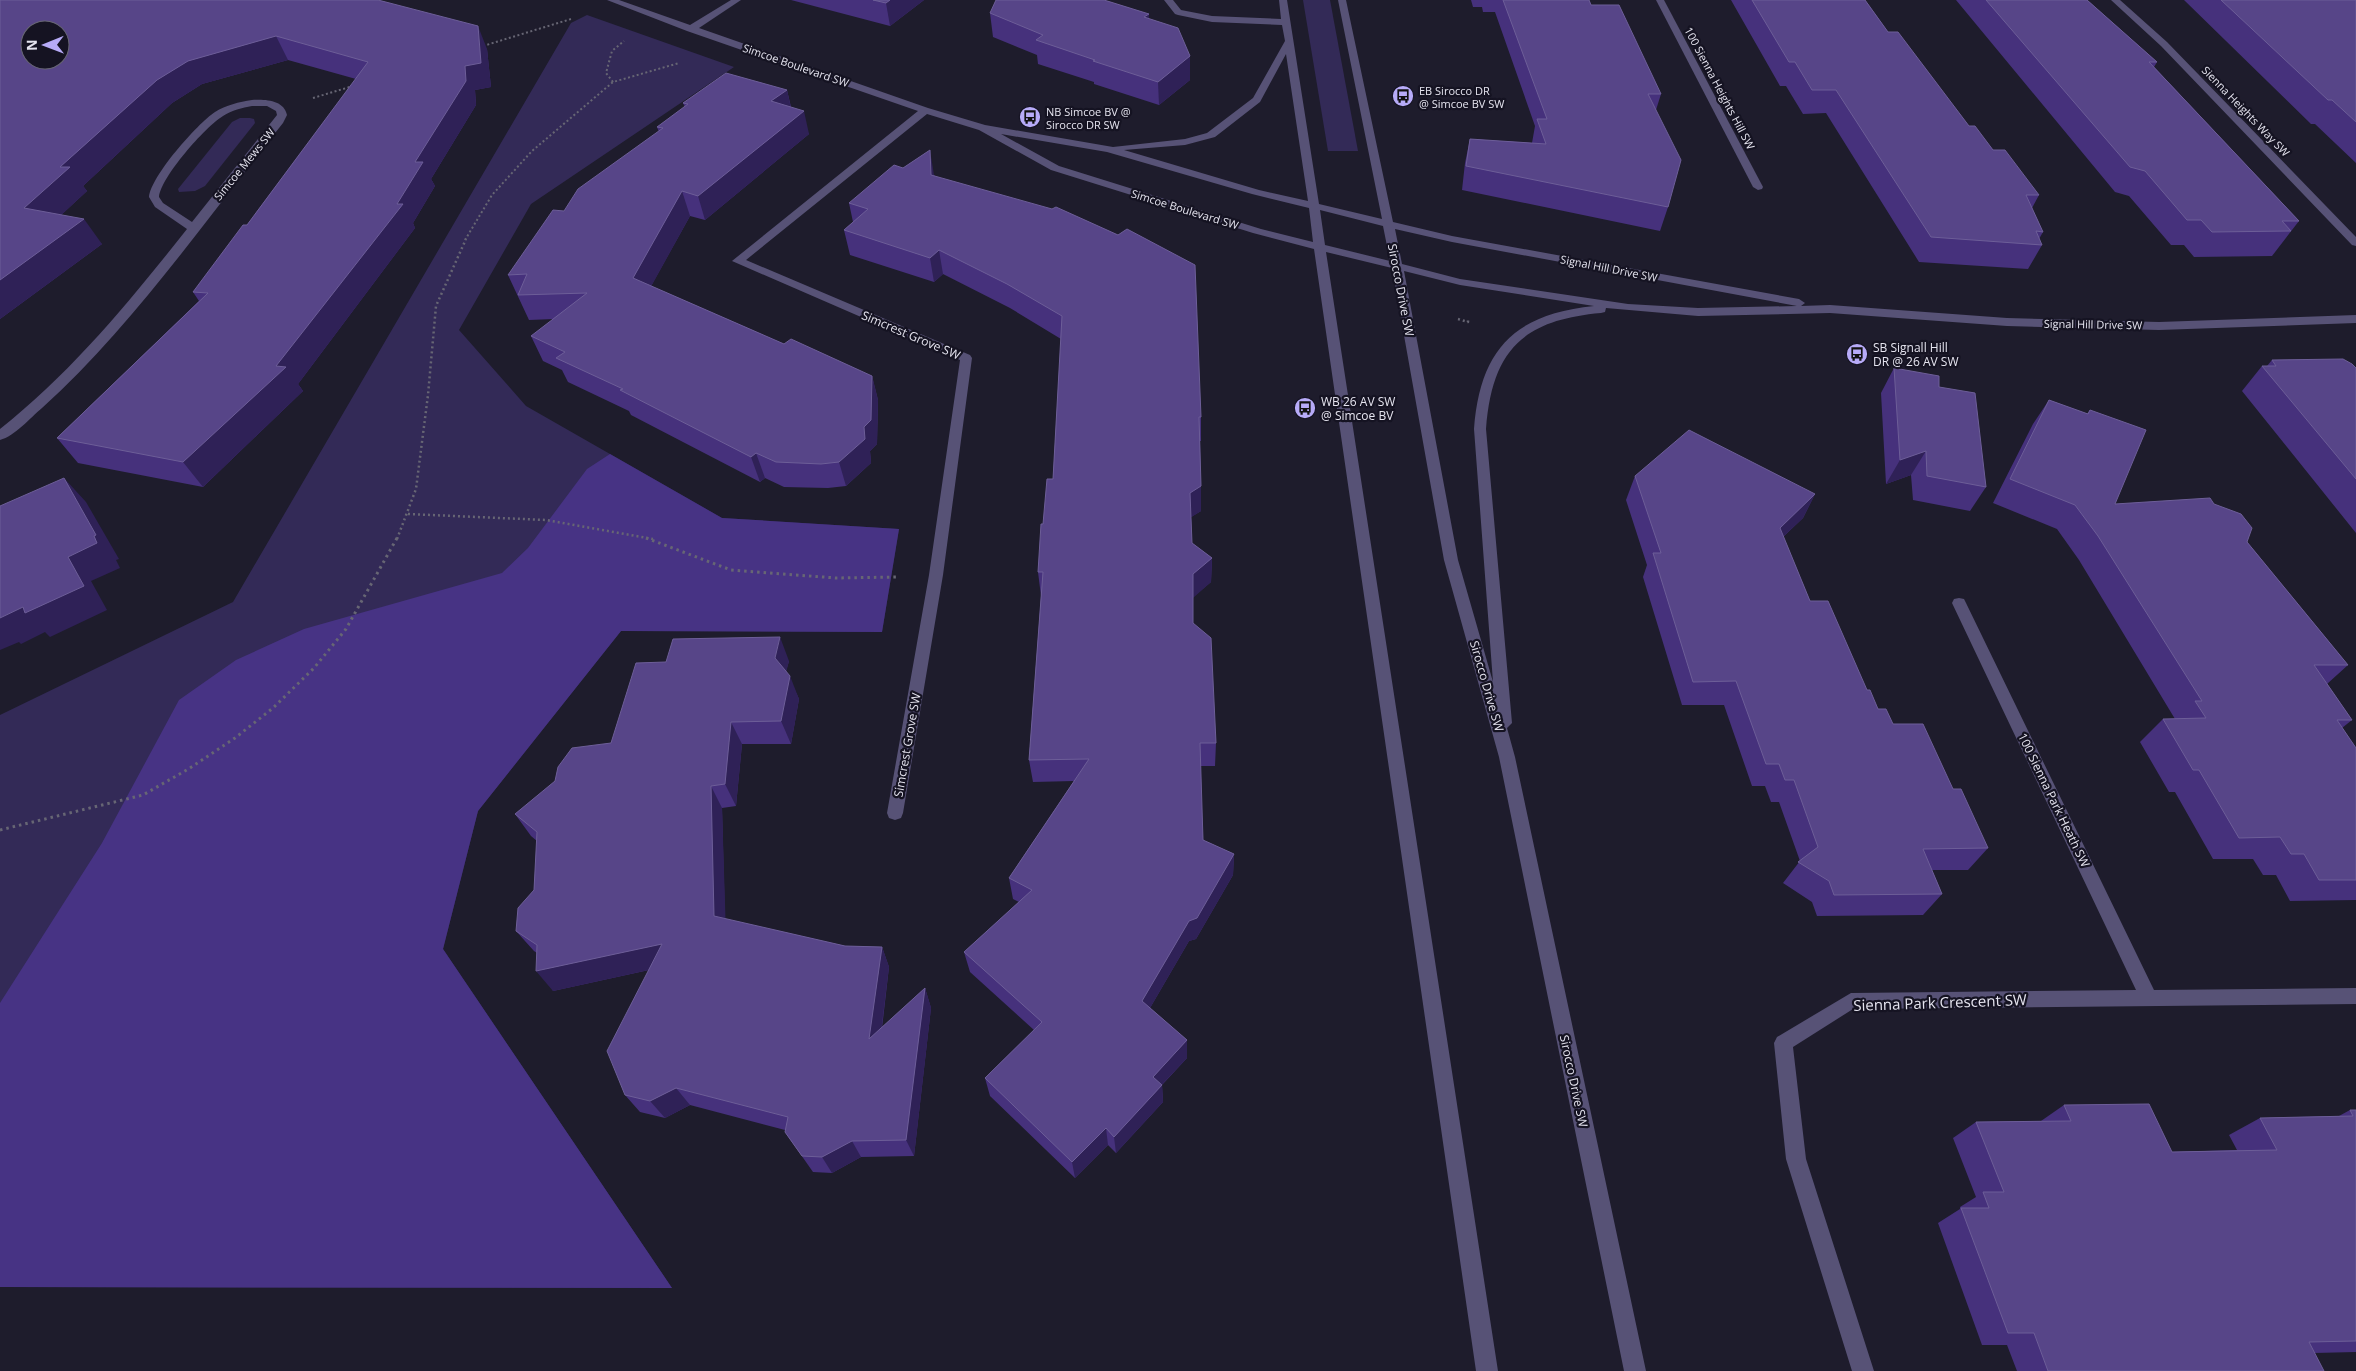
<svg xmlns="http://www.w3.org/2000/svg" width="2356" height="1371" viewBox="0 0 2356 1371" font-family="'Open Sans',sans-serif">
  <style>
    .green { fill: #332a57 }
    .forest { fill: #473384 }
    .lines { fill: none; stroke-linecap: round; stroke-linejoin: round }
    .path-far2 { stroke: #676674; stroke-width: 2; stroke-dasharray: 2 2.5; stroke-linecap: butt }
    .path-far1 { stroke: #676674; stroke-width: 2.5; stroke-dasharray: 2 3; stroke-linecap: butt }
    .path { stroke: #676674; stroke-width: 3; stroke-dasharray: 2.5 4; stroke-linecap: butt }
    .minor { fill: #575276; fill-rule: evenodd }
    .wall { fill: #46317c }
    .shaded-wall { fill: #2f2157 }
    .building { fill: #574588; stroke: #6d5e98; fill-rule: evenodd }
    .labels { text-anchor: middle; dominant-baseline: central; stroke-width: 4.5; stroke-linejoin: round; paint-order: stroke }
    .far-street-label { font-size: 11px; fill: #e5e4ef; stroke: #151322 }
    .far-poi-label { font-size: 11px; fill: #e5e4ef; stroke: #151322; text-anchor: start }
    .street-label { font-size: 12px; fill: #e5e4ef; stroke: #151322 }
    .poi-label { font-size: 12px; fill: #e5e4ef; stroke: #151322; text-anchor: start }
    .near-street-label { font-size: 15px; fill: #e5e4ef; stroke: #151322 }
  </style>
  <rect width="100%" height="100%" fill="#1e1c2c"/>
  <g class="green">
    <path d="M1303 0H1330L1358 151H1328Z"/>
    <path d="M587 15 734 67 531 204 459 330 526 406 722 518 899 529 882 632 621 631 478 811 443 949 672 1288 0 1287V715L233 602 571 23Z"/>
    <path d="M250 118 254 119 255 123 205 186 195 191 179 192 178 189 232 122 240 118Z"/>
  </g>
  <path class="forest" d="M610 454 722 518 899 529 882 632 621 631 478 811 443 949 672 1288 0 1287V1003L102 843 179 700 236 660 304 629 502 573 528 548 587 469Z"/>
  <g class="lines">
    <g class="path-far2">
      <path d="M483 46 571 19"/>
      <path d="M613 82 606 73 612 51 624 41"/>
      <path d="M313 98 353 86"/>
      <path d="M465 240 492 195 532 151 613 82 679 63"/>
    </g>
    <g class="path-far1">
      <path d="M1458 319 1468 322V319"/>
      <path d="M408 514 546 520 653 539"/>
      <path d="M397 539 416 489 428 395 436 306 466 239"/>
    </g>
    <g class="path">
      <path d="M646 538 731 570 836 578 897 577"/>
      <path d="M0 830 143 795 190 768 235 738 273 708 314 668 346 629 397 538"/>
    </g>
    <g class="minor">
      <path d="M607 0H619L690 25 731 0H741L699 28 928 108 985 125 1113 147 1185 139 1207 133 1253 98 1285 41 1282 25 1212 22 1178 15 1175 14 1164 0H1173L1181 10 1212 16 1281 19 1279 0H1287L1319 204 1382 219 1338 0H1346L1393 222 1452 236 1799 299 1805 303 1801 306 1830 305 2007 318 2159 322 2356 315V323L2159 330 2007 326 1830 313 1698 316 1606 308 1605 312 1601 313C1523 320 1492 350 1486 429L1512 723 1507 728 1515 757 1646 1371H1624L1499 757 1444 560 1392 268 1326 252 1498 1371H1476L1314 249 1253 233 1051 170 979 130 927 114 746 260 970 355 972 358 943 575 903 813 901 818 895 820 889 818 887 813 929 575 960 360 732 261 918 111 687 31ZM1286 54 1308 201 1259 190 1124 150 1185 145 1215 137 1260 102ZM1001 134 1107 152 1252 194 1309 208 1313 242 1261 229 1059 166ZM1320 210 1383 226 1390 261 1325 245ZM1395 229 1452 242 1797 306 1698 308 1628 304 1460 279 1402 264ZM1404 271 1460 285 1594 306C1514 314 1480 350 1474 429L1493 682 1458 560Z"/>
      <path d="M1656 0H1664L1763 187 1762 189 1758 190 1753 187Z"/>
      <path d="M2111 0H2120L2167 42 2356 237V246L2352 245 2161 46Z"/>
      <path d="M252 100C265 99 284 100 287 115L283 123C207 218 132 327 42 408 30 418 15 436 0 440V429C72 372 130 301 187 229L155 207 149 197C151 176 197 124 215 112 226 105 239 102 252 100ZM252 106H267L276 111 277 115 192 222 163 203 159 197C161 177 205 127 223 116 232 110 242 108 252 106Z"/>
      <path d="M1959 598 1964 599 1966 603 2154 990 2356 988V1004L1853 1009 1793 1047 1806 1159 1874 1371H1852L1786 1159 1774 1043 1777 1037 1851 993 2136 990 1952 603 1954 599Z"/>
    </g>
  </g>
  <g class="wall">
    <path d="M0 0 383 1 487 49 491 87 475 90 476 105 431 179 435 186 413 223 415 228 298 384 303 391 203 487 78 463 57 438 199 301 193 292 247 225 356 79 288 60 202 84 172 103 83 186 87 191 61 215 102 244 0 319Z"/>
    <path d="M791 0H924L890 26Z"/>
    <path d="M1471 0H1589L1591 5 1661 94 1656 110 1668 207 1660 231 1462 190 1465 163 1470 139 1532 143 1535 126 1495 12H1483L1482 7H1473Z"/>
    <path d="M1731 0H1865L1888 32 1969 126 2039 195 2032 208 2043 232 2039 239 2042 245 2028 269 1919 262 1826 113 1803 114 1786 86H1780Z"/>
    <path d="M1956 0H2087L2157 62 2154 67 2299 221 2272 256 2194 257 2184 245H2171L2129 196 2115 192Z"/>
    <path d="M2184 0H2356V163L2315 124H2311Z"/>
    <path d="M1106 1 1149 14V19L1190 56V80L1159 105 1094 84V82L1038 64 1037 55 993 37 990 13Z"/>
    <path d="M787 90 791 107 809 134 705 220 690 216 651 286 784 344 872 376 878 400 877 444 870 451 871 463 846 486 828 488 784 487 765 478 760 482 631 415 629 411 568 382 562 370 543 361 531 336 554 319 529 320 508 275 659 132 657 127 685 107 683 103Z"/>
    <path d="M934 175 1201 417V441H1200L1201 511 1191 517 1192 543 1212 558 1211 582 1193 597V623L1216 743 1215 766H1200L1203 840 1234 854 1233 875 1196 939 1189 941 1150 1008 1187 1040V1058L1162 1085 1163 1102 1116 1153 1108 1145 1075 1178 990 1096 985 1078 1034 1030 970 972 964 952 1019 902 1013 899 1009 878 1074 781 1033 782 1029 760 1041 596 1038 572 1043 524 1053 479 1061 339 1010 308 943 274 934 282 850 255 844 230 853 222 849 203Z"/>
    <path d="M2272 360 2356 368V533L2242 391 2262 366H2267Z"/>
    <path d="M1894 368 1939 387 1986 487 1970 511 1913 500 1911 475 1886 484 1881 393Z"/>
    <path d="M2049 400 2087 414 2090 410 2115 504 2247 542 2348 665 2327 684 2352 720 2342 728 2356 748V900L2290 901 2276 875H2263L2253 859H2213L2175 792H2169L2140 742 2163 719H2175L2079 560 2057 529 1993 503 2033 424Z"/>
    <path d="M1635 476 1815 494 1803 518 1783 537 1810 601 1878 709 1953 789 1988 848 1968 870H1932L1942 894 1923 915 1817 916 1812 902 1783 883 1800 861 1779 802H1771L1765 786H1752L1724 705H1682L1643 577 1647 565 1626 500Z"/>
    <path d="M789 661 786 671 799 699 791 744H742L736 806 722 808 725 919 845 946 882 947 889 967 882 1028 925 988 931 1008 914 1156 861 1157 832 1173 813 1172 785 1132V1130L690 1105 665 1118 640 1112 625 1095 649 970 553 991 537 953 534 951 516 931 534 890 537 841 531 836 515 814 611 743 666 662Z"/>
    <path d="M2064 1105 2172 1152 2237 1150 2229 1135 2260 1118 2339 1116 2350 1110H2356V1352L2314 1353 2324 1371H2017L2007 1345H1982L1938 1223 1960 1209V1207L1976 1197 1953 1138 1976 1122 2041 1121Z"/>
  </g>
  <g class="shaded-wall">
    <path d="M890 0H924L890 26 886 3Z"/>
    <path d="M1149 14V37L1144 17Z"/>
    <path d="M478 26 487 49 491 87 475 90 476 105 431 179 435 186 413 223 415 228 298 384 303 391 203 487 183 462 276 366 397 204 415 162 465 66Z"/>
    <path d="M276 36 288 60 202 84 172 103 83 186 87 191 43 232 24 208 60 167 157 80 188 61Z"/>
    <path d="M1190 56V80L1159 105 1158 82Z"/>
    <path d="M787 90 792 113 771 101Z"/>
    <path d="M804 111 809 134 705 220 698 196Z"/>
    <path d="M930 150 934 175 935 199 931 175Z"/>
    <path d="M682 191 690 216 642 303 633 278Z"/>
    <path d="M84 219 102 244 0 319V280Z"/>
    <path d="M939 250 943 274 934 282 930 258Z"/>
    <path d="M872 376 878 400 877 444 870 451 871 463 846 486 839 462 864 427Z"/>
    <path d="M1926 451 1911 475 1886 484 1900 460Z"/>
    <path d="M756 453 765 478 760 482 751 457Z"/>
    <path d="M64 478 86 502 119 559 116 560 120 568 91 581 107 610 50 637 45 632 21 644 19 642 0 650V618L23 607 68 557Z"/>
    <path d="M1201 486V511L1190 518V493Z"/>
    <path d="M1815 494 1803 518 1767 552 1780 528Z"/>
    <path d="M1212 558 1211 582 1193 598V574Z"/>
    <path d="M780 637 789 661 784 681 775 658Z"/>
    <path d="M790 676 799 699 791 744 781 721Z"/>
    <path d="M731 722 742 744 736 806 725 784Z"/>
    <path d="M711 786 722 808 726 936 714 916Z"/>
    <path d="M1234 854 1233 875 1196 939 1189 941 1143 1020 1142 1001 1189 921Z"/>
    <path d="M662 944 676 964 553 991 536 971Z"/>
    <path d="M882 947 889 967 878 1057 869 1039Z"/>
    <path d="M925 988 931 1008 914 1156 906 1140Z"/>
    <path d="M1187 1040V1058L1153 1094V1077Z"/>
    <path d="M1162 1085 1163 1102 1116 1153 1114 1137Z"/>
    <path d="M676 1088 690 1105 665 1118 650 1101Z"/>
    <path d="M1106 1128 1108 1145 1075 1178 1072 1162Z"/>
    <path d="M852 1141 861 1157 832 1173 822 1157Z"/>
  </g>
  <g class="building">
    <path d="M0 0H378L478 26 481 63 465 66 466 81 415 162H423L397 204H403L276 366 286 367 183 462 57 438 208 293 193 292 243 225H247L368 62 276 36 188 61 157 80 60 167H70L24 208 84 219 0 280ZM30 30H60V60H30Z"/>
    <path d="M873 0H890L886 3Z"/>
    <path d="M996 0H1104L1149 14 1144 17 1178 28 1190 56 1158 82 1093 61 1095 60 1036 40 1043 35 990 13Z"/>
    <path d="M1503 0H1589L1591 5H1619L1661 94H1648L1681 160 1668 207 1466 166 1470 139 1546 144 1537 119H1547Z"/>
    <path d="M1752 0H1865L1888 32H1898L1969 126H1975L1993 150H2005L2039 195H2026L2043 232 2036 231 2042 245 1931 237 1836 90H1812L1795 62H1789Z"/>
    <path d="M1986 0H2087L2157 62H2149L2299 221H2282L2291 231 2212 232 2201 220H2187L2145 171 2130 167Z"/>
    <path d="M2221 0H2356V122L2332 100H2328Z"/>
    <path d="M726 73 787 90 771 101 804 111 698 196 682 191 633 278 784 344 791 339 872 376 871 420 864 427 865 439 839 462 821 464 776 462 756 453 751 457 620 390 623 389 556 358 565 352 531 336 587 293 518 295 527 274 508 275 553 210 564 211 578 189 663 128 657 127 688 104 683 103Z"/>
    <path d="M930 150 931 175 1052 209 1056 207 1118 235 1127 229 1195 265 1201 417H1199L1201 486 1190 493 1192 543 1212 558 1193 574V623L1211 638 1216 743H1200L1203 840 1234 854 1197 918 1189 921 1142 1001 1187 1040 1153 1077 1162 1085 1114 1137 1106 1128 1072 1162 985 1078 1042 1022 964 952 1032 890 1009 878 1089 759 1029 760 1043 572H1038L1041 524H1043L1047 479H1053L1062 316 1007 284 939 250 930 258 844 230 868 209 849 203 894 165 903 168Z"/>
    <path d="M2343 359 2352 364 2356 368V479L2262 366H2276L2272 360Z"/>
    <path d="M1894 368 1939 376V387L1975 393 1986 487 1927 476 1926 451 1900 460Z"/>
    <path d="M2049 400 2088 414 2090 410 2146 430 2115 504 2210 498 2214 504 2241 514 2252 528 2247 542 2348 665H2314L2352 720H2337L2356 748V880H2319L2304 854H2291L2280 837 2239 838 2199 770H2193L2163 719 2206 718 2195 701H2202L2098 536 2075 505 2010 479Z"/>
    <path d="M1689 430 1815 494 1780 528 1810 601H1828L1867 690H1870L1878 709H1886L1893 724H1923L1953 789H1961L1988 848 1923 849 1942 894 1834 895 1829 881 1798 862 1818 847 1794 780H1785L1779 764H1766L1736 681 1693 682 1653 553H1661L1635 476Z"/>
    <path d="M64 478 96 535 94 536 97 543 68 557 84 586 25 613 23 607 0 618V506Z"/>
    <path d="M780 637 775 658 790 676 781 721 731 722 725 784 711 786 714 916 845 946 882 947 869 1039 925 988 906 1140 852 1141 822 1157 802 1156 785 1132 788 1117 676 1088 650 1101 625 1095 607 1051 662 944 536 971 537 945 516 931 518 908 534 890 537 832 515 814 555 781 558 767 572 748 611 743 636 663 666 662 673 639Z"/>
    <path d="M2149 1104 2172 1152 2277 1150 2260 1118 2353 1116 2350 1110H2356V1341L2309 1342 2324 1371H2048L2034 1333H2008L1961 1208H1989L1983 1192H2004L1976 1122 2071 1121 2064 1105Z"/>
  </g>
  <defs>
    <g id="bus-disc" transform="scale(1.125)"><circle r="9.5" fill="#b7abf8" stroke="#151322"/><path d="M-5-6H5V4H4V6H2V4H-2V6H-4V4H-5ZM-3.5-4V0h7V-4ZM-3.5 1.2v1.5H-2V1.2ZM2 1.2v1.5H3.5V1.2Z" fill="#111"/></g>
  </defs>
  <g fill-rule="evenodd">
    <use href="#bus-disc" x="1403" y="96"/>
    <use href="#bus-disc" x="1030" y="117"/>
    <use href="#bus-disc" x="1857" y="354"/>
    <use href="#bus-disc" x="1305" y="408"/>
  </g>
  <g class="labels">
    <g class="far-street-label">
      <text transform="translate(796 65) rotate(19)">Simcoe Boulevard SW</text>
      <text transform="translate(1720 88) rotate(62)">100 Sienna Heights Hill SW</text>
      <text transform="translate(2246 111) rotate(46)">Sienna Heights Way SW</text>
      <text transform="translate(244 164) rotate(-51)">Simcoe Mews SW</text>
      <text transform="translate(1185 209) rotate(17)">Simcoe Boulevard SW</text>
      <text transform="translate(1609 268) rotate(11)">Signal Hill Drive SW</text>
      <text transform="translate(2093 324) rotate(1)">Signal Hill Drive SW</text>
    </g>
    <g class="far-poi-label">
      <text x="1419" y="90">EB Sirocco DR<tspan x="1419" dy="13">@ Simcoe BV SW</tspan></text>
      <text x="1046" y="111">NB Simcoe BV @<tspan x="1046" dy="13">Sirocco DR SW</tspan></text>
    </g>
    <g class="street-label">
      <text transform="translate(1401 290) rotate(79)">Sirocco Drive SW</text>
      <text transform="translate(911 335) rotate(23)">Simcrest Grove SW</text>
      <text transform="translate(1487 686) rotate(74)">Sirocco Drive SW</text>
      <text transform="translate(907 745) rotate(-80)">Simcrest Grove SW</text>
      <text transform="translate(2054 800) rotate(64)">100 Sienna Park Heath SW</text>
      <text transform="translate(1574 1081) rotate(78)">Sirocco Drive SW</text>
    </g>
    <g class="poi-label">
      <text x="1873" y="347">SB Signall Hill<tspan x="1873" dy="14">DR @ 26 AV SW</tspan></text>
      <text x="1321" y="401">WB 26 AV SW<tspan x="1321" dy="14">@ Simcoe BV</tspan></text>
    </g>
    <g class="near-street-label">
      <text transform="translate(1940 1002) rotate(-2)">Sienna Park Crescent SW</text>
    </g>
  </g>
  <g transform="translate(45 45) rotate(269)"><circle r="24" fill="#151322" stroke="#686774"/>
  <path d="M0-4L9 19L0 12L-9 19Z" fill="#b7abf8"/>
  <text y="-8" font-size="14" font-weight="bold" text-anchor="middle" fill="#e5e4ef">N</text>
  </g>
</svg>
